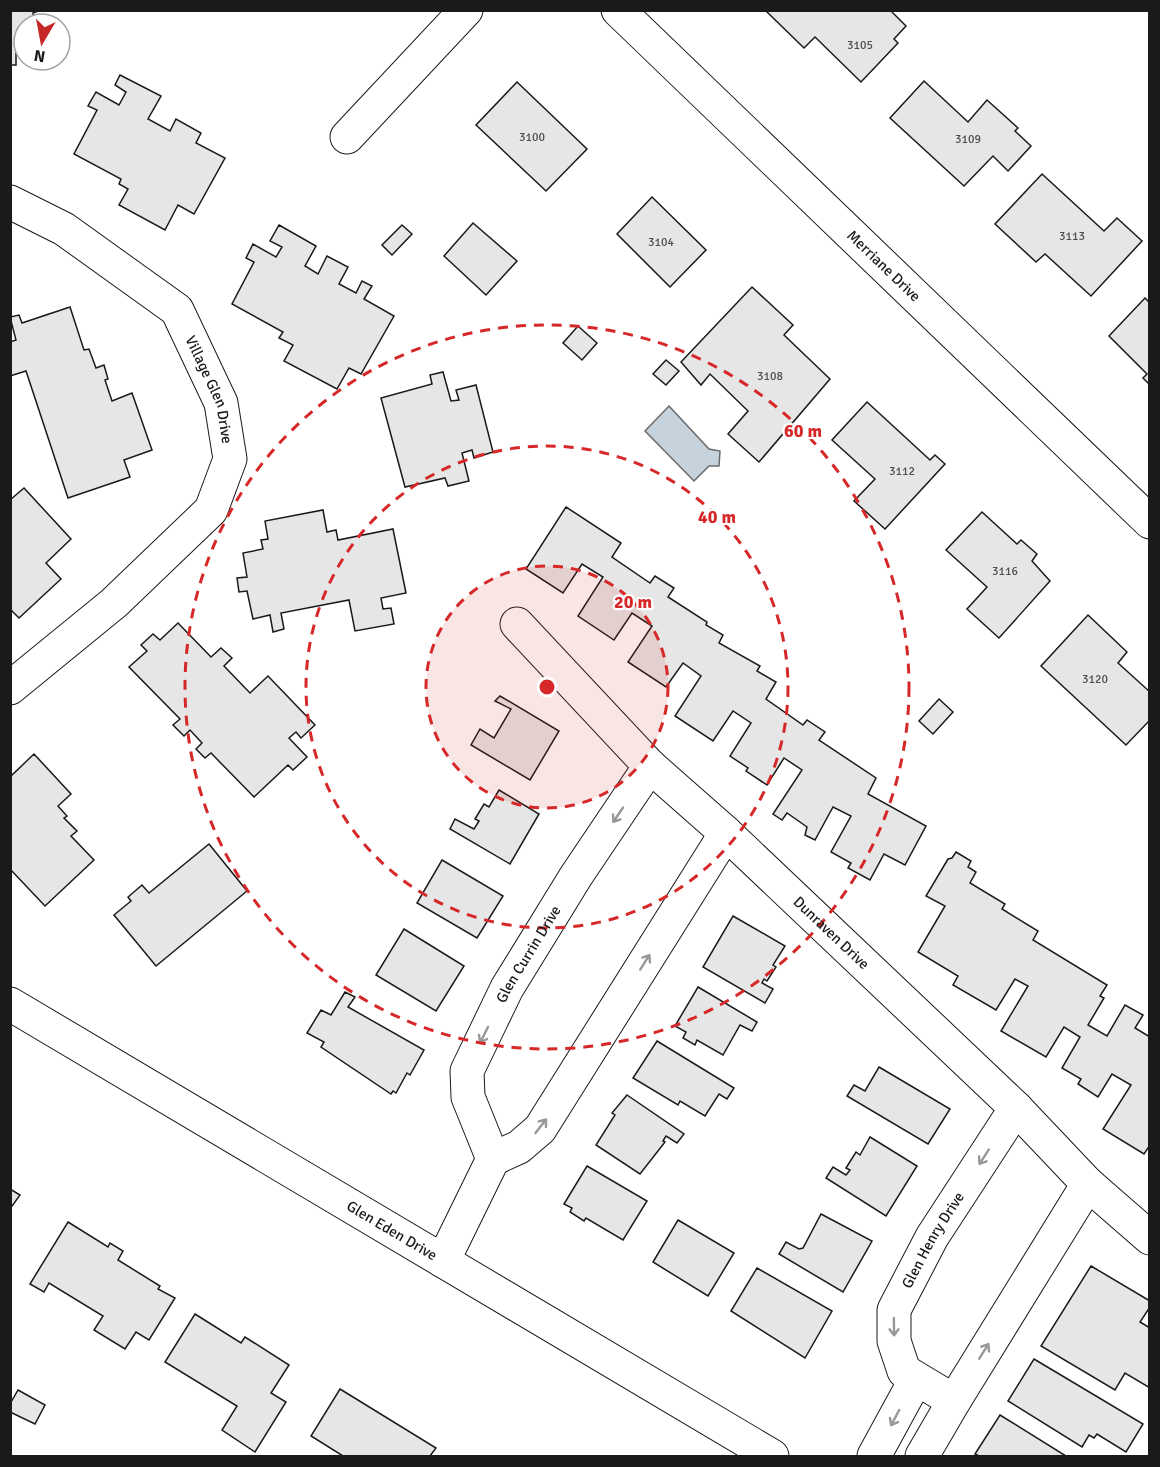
<svg xmlns="http://www.w3.org/2000/svg" width="1160" height="1467" viewBox="0 0 1160 1467" font-family="Signika,sans-serif">
  <style>
    .water { fill: #c6d2dc; stroke: #6a6a6a; stroke-width: 1.5 }
    .building { fill: #e6e6e6; stroke: #1a1a1a; stroke-width: 1.5 }
    .lines { fill: none; stroke-linecap: round; stroke-linejoin: round }
    .minor-casing { stroke: #1a1a1a; stroke-width: 35 }
    .major-casing { stroke: #1a1a1a; stroke-width: 35 }
    .minor { stroke: #fff; stroke-width: 33 }
    .major { stroke: #fff; stroke-width: 33 }
    .oneway { stroke: #989898 }
    .ring { fill: none; stroke: #d62828; stroke-width: 3; stroke-dasharray: 10 8 }
    .labels { text-anchor: middle; dominant-baseline: central; stroke-width: 4.5; stroke-linejoin: round; paint-order: stroke }
    .number-label { font-size: 12px; fill: #4d4d4d }
    .street-label { font-size: 15px; fill: #1a1a1a; stroke: #fff }
    .centre { fill: #d62828; stroke: #fff; stroke-width: 3 }
    .ring-label { font-size: 18px; text-anchor: middle; font-weight: bold; fill: #d62828; stroke: #fff; stroke-width: 4.5; stroke-linejoin: round; paint-order: stroke }
  </style>
  <rect width="100%" height="100%" fill="#fff"/>
  <path class="water" d="M669 406 709 449 720 451 719 466H709L694 481 645 431Z"/>
  <g class="building">
    <path d="M10 10H41L33 13 34 24H24V43L16 44V65H10Z"/>
    <path d="M890 10 906 26 894 39 898 43 861 82 815 37 804 48 766 11Z"/>
    <path d="M120 75 161 96 148 119 170 131 176 119 201 133 196 143 225 158 194 214 178 205 165 230 119 205 128 189 119 184 121 179 74 154 97 110 88 106 96 92 119 105 126 92 115 85Z"/>
    <path d="M924 81 968 122 987 100 1018 128 1015 131 1031 146 1008 171 993 156 964 186 890 118Z"/>
    <path d="M517 82 587 149 546 191 476 125Z"/>
    <path d="M1042 174 1104 231 1117 218 1142 241 1091 296 1045 254 1036 262 995 224Z"/>
    <path d="M652 197 706 250 670 287 617 234Z"/>
    <path d="M473 223 517 261 486 295 444 256Z"/>
    <path d="M279 225 316 246 305 266 318 274 327 256 348 267 339 284 356 293 362 281 372 286 364 299 394 316 361 374 349 368 337 389 284 361 293 345 279 338 283 332 232 304 254 262 246 258 253 244 276 257 282 247 270 241Z"/>
    <path d="M402 225 412 234 392 255 382 245Z"/>
    <path d="M752 287 793 325 784 335 830 379 759 462 728 434 748 411 710 374 701 385 681 362Z"/>
    <path d="M1145 298 1150 303V385L1143 378 1147 374 1109 336Z"/>
    <path d="M70 307 84 350 89 349 96 368 104 365 108 379 105 380 112 401 132 393 152 450 124 460 130 477 68 498 26 371 10 376V342L16 340 10 317 19 315 22 323Z"/>
    <path d="M578 326 597 343 582 360 563 343Z"/>
    <path d="M666 360 679 371 666 385 653 374Z"/>
    <path d="M443 372 451 401 459 400 456 390 476 385 493 452 474 458 472 450 462 453 469 481 448 486 445 478 405 487 381 398 432 384 430 375Z"/>
    <path d="M867 402 930 460 935 455 945 464 885 529 854 501 875 479 832 440Z"/>
    <path d="M24 488 71 539 46 563 61 579 19 618 10 609V500Z"/>
    <path d="M566 507 621 543 612 557 650 583 655 576 674 588 668 597 707 622 706 625 723 635 719 643 760 666 757 671 776 682 766 699 803 725 807 720 825 732 819 740 876 778 868 794 926 826 905 865 884 854 870 880 848 868 851 863 831 852 851 816 833 807 815 840 805 835 807 827 787 813 782 820 773 814 802 770 784 758 767 785 746 771 748 768 730 756 751 723 733 711 713 741 675 716 701 676 683 663 666 687 628 662 652 626 632 613 614 640 578 616 603 577 582 564 563 593 526 569Z"/>
    <path d="M323 510 327 532 336 530 338 540 393 529 406 593 381 598 383 609 391 608 394 624 355 631 349 600 281 613 284 629 273 632 270 615 253 619 247 591 239 592 237 578 247 577 243 553 263 549 261 540 268 539 265 521Z"/>
    <path d="M982 512 1017 544 1021 540 1037 554 1032 561 1050 581 999 638 967 609 987 587 946 550Z"/>
    <path d="M1088 615 1127 652 1118 663 1150 692V720L1126 745 1041 666Z"/>
    <path d="M178 623 211 657 221 648 232 658 224 666 250 693 268 676 315 725 301 738 296 732 289 738 307 757 293 770 288 765 254 797 211 753 205 758 196 749 202 743 190 730 184 736 173 725 180 719 129 667 147 651 141 645 153 634 160 640Z"/>
    <path d="M500 696 559 731 530 780 471 745 480 729 494 738 511 709 495 701Z"/>
    <path d="M939 699 953 712 933 734 919 721Z"/>
    <path d="M34 754 71 794 58 806 67 816 64 818 77 831 71 836 94 860 45 906 10 869V774L12 775Z"/>
    <path d="M499 790 539 814 510 864 450 829 455 819 474 829 479 821 475 819 484 804 489 807Z"/>
    <path d="M209 844 247 891 156 966 114 915 131 901 128 897 142 885 149 893Z"/>
    <path d="M956 852 971 861 968 867 976 872 970 883 1005 904 1002 909 1038 931 1033 940 1107 985 1100 996 1104 998 1088 1025 1107 1036 1125 1005 1143 1015 1135 1028 1150 1037V1145L1144 1154 1103 1129 1131 1085 1112 1074 1098 1097 1078 1084 1081 1079 1062 1068 1080 1037 1064 1027 1046 1057 1001 1031 1028 986 1015 979 996 1010 953 985 958 976 918 952 945 906 926 896 948 859 952 858Z"/>
    <path d="M442 860 503 896 477 938 417 903Z"/>
    <path d="M733 916 785 946 773 965 776 967 767 981 764 979 762 983 773 989 765 1003 703 967Z"/>
    <path d="M404 929 464 966 436 1011 376 975Z"/>
    <path d="M698 987 757 1022 752 1031 740 1025 723 1055 697 1040 695 1045 683 1038 686 1032 675 1026Z"/>
    <path d="M345 992 355 997 348 1007 424 1050 410 1075 407 1073 396 1093 393 1091 391 1094 321 1047 324 1042 307 1033 321 1010 331 1015Z"/>
    <path d="M657 1041 734 1088 727 1099 719 1094 705 1116 680 1101 678 1105 633 1078Z"/>
    <path d="M879 1067 950 1109 928 1144 847 1096 854 1085 865 1091Z"/>
    <path d="M627 1095 684 1134 677 1143 666 1136 663 1141 665 1142 640 1174 596 1145 615 1115 612 1113Z"/>
    <path d="M870 1137 917 1166 886 1216 826 1178 833 1167 846 1175 850 1170 846 1168 856 1152 860 1155Z"/>
    <path d="M587 1166 647 1201 623 1240 586 1218 584 1221 570 1212 572 1208 564 1204Z"/>
    <path d="M10 1189 20 1195 10 1209Z"/>
    <path d="M821 1214 872 1241 843 1292 779 1254 786 1242 799 1249 803 1248Z"/>
    <path d="M678 1220 734 1253 708 1296 653 1262Z"/>
    <path d="M68 1222 108 1247 110 1243 123 1251 118 1260 160 1286 158 1289 175 1298 149 1340 136 1332 125 1349 94 1330 103 1316 49 1283 44 1292 30 1284Z"/>
    <path d="M1091 1266 1150 1301V1307L1140 1322 1150 1328V1388L1125 1373 1115 1390 1041 1346Z"/>
    <path d="M757 1268 832 1311 805 1358 731 1311Z"/>
    <path d="M195 1314 241 1343 245 1337 289 1365 271 1393 286 1402 255 1452 222 1430 237 1406 165 1362Z"/>
    <path d="M1034 1359 1143 1424 1126 1452 1097 1434 1094 1438 1089 1435 1082 1447 1008 1401Z"/>
    <path d="M340 1389 436 1448 430 1456H343L311 1436Z"/>
    <path d="M18 1390 45 1405 35 1424 10 1412V1404Z"/>
    <path d="M1000 1415 1066 1456H979L975 1454Z"/>
  </g>
  <g class="lines">
    <g class="minor-casing">
      <g id="minor">
        <path id="s1" d="M618 10 1150 522"/>
        <path d="M347 137 466 10"/>
        <path id="s2" d="M10 202 64 229 177 310 221 403 230 459 211 510 114 603 10 688"/>
        <path id="s3" d="M517 624 650 766 726 833 1016 1108 1088 1184 1150 1238"/>
        <path id="s4" d="M493 1159 468 1097 467 1071 507 988 576 876 650 766"/>
        <path d="M443 1261 493 1159 519 1147 540 1129 726 833"/>
        <path id="s5" d="M954 1401 904 1371 894 1341V1310L932 1237 1016 1108"/>
        <path d="M874 1456 916 1379"/>
        <path d="M922 1456 954 1401 1088 1184"/>
      </g>
    </g>
    <g class="major-casing">
      <g id="major">
        <path id="s6" d="M10 1004 772 1456"/>
      </g>
    </g>
    <use href="#minor" class="minor"/>
    <use href="#major" class="major"/>
  </g>
  <defs><path id="oneway-shaft" d="M-6 0H5M1.5-3L5.5 0L1.5 3" fill="none" stroke-width="1.6" stroke-linecap="round" stroke-linejoin="round" transform="scale(1.5)"/></defs>
  <g class="oneway">
    <use href="#oneway-shaft" transform="translate(618 815) rotate(124)"/>
    <use href="#oneway-shaft" transform="translate(645 962) rotate(-58)"/>
    <use href="#oneway-shaft" transform="translate(484 1035) rotate(116)"/>
    <use href="#oneway-shaft" transform="translate(541 1126) rotate(-52)"/>
    <use href="#oneway-shaft" transform="translate(984 1157) rotate(123)"/>
    <use href="#oneway-shaft" transform="translate(894 1327) rotate(89)"/>
    <use href="#oneway-shaft" transform="translate(984 1351) rotate(-58)"/>
    <use href="#oneway-shaft" transform="translate(895 1418) rotate(118)"/>
  </g>
  <circle cx="547" cy="687" r="121" fill="#d62828" fill-opacity=".12"/>
  <g class="ring">
    <circle cx="547" cy="687" r="121"/>
    <circle cx="547" cy="687" r="241"/>
    <circle cx="547" cy="687" r="362"/>
  </g>
  <g class="labels">
    <g class="number-label">
      <text x="860" y="45">3105</text>
      <text x="532" y="137">3100</text>
      <text x="968" y="139">3109</text>
      <text x="1072" y="236">3113</text>
      <text x="661" y="242">3104</text>
      <text x="770" y="376">3108</text>
      <text x="902" y="471">3112</text>
      <text x="1005" y="571">3116</text>
      <text x="1095" y="679">3120</text>
    </g>
    <g class="street-label">
      <text stroke="none"><textPath href="#s1" startOffset="369">Merriane Drive</textPath></text>
      <text stroke="none"><textPath href="#s2" startOffset="286">Village Glen Drive</textPath></text>
      <text stroke="none"><textPath href="#s3" startOffset="441">Dunraven Drive</textPath></text>
      <text stroke="none"><textPath href="#s4" startOffset="225">Glen Currin Drive</textPath></text>
      <text stroke="none"><textPath href="#s6" startOffset="444">Glen Eden Drive</textPath></text>
      <text stroke="none"><textPath href="#s5" startOffset="201">Glen Henry Drive</textPath></text>
    </g>
  </g>
  <circle cx="547" cy="687" r="9" class="centre"/>
  <g class="ring-label">
    <text x="803" y="437">60 m</text>
    <text x="717" y="523">40 m</text>
    <text x="633" y="608">20 m</text>
  </g>
  <rect width="1160" height="1467" fill="none" stroke="#1a1a1a" stroke-width="24"/>
  <g transform="translate(42 42) rotate(190)"><circle r="28" fill="#ffffff" stroke="#a3a3a3" stroke-width="1.5"/>
  <path d="M0-4.5L10 22L0 15L-10 22Z" fill="#c62828"/>
  <text y="-9" font-size="16" font-weight="bold" text-anchor="middle" fill="#1a1a1a">N</text>
  </g>
</svg>
